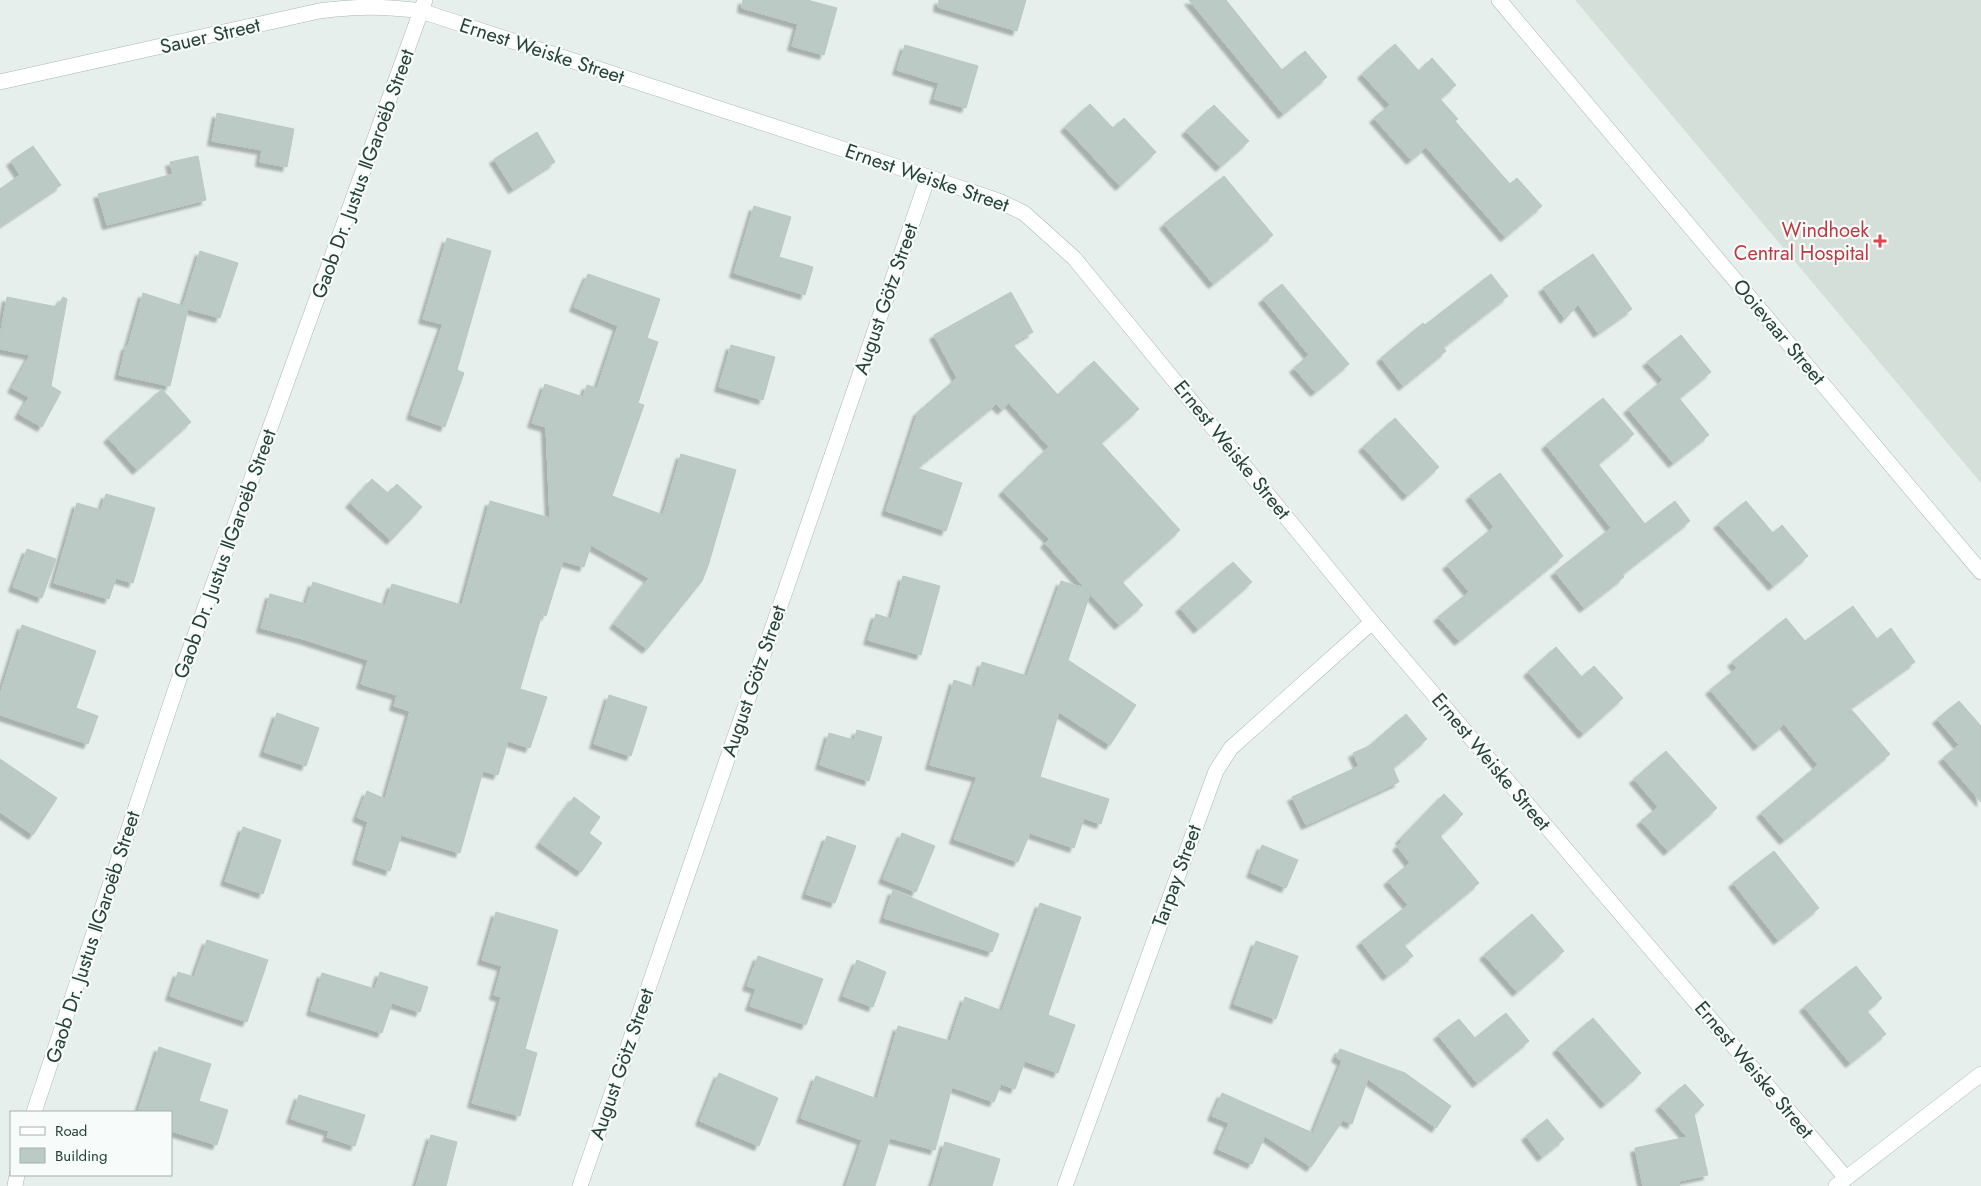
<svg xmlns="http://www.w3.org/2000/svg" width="1981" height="1186" viewBox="0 0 1981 1186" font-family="Jost,sans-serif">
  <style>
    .built { fill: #d4dfda }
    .building { fill: #bbcac4; stroke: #b8c9c2; filter: url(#shadow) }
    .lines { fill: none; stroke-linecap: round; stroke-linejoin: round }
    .minor-casing { stroke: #a8b8b2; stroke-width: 16 }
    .tertiary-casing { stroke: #a8b8b2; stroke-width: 16 }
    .minor { stroke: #fff; stroke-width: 15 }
    .tertiary { stroke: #fff; stroke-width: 15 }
    .health-dot { fill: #e0444e; stroke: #f7fbf9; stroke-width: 2 }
    .labels { text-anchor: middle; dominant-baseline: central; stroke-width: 4.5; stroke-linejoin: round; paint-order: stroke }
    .street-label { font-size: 20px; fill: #24423a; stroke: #f7fbf9 }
    .health-label { font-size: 20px; fill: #be3a42; stroke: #f7fbf9; text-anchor: end }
  </style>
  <defs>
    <filter id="shadow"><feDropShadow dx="-4.5" dy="4.5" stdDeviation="1" flood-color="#0004"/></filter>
  </defs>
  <rect width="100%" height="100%" fill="#e6efeb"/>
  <path class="built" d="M1575 0H1981V483Z"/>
  <g class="building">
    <path d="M743 0H807L837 8 824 55 792 46 798 24 742 8Z"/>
    <path d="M939 0H1026L1017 31 938 7Z"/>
    <path d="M1189 0H1226L1282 70 1305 51 1327 77 1283 114Z"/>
    <path d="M1395 44 1419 71 1432 58 1456 85 1440 99 1458 119 1455 121 1510 184 1517 178 1542 206 1505 237 1426 147 1411 160 1374 118 1390 105 1362 74Z"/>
    <path d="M905 45 978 66 966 108 934 99 939 83 897 70Z"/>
    <path d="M1090 104 1113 128 1124 118 1156 152 1120 186 1065 127Z"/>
    <path d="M1214 105 1249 141 1220 167 1186 131Z"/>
    <path d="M217 113 294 129 287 167 260 162 262 150 212 141Z"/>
    <path d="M537 132 555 162 513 189 494 159Z"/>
    <path d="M33 146 61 185 0 226V189L20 175 11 161Z"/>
    <path d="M198 156 206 200 107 225 98 194 173 174 170 162Z"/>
    <path d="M1224 176 1273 235 1213 284 1164 224Z"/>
    <path d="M754 206 791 217 779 257 813 267 805 295 734 273Z"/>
    <path d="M447 238 491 251 457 370 464 373 445 427 411 415 443 324 423 319Z"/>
    <path d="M200 251 238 263 220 318 188 309 170 386 119 375 126 346H128L143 293 183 306Z"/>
    <path d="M1593 254 1632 309 1598 333 1578 304 1565 319 1543 288Z"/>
    <path d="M588 274 660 299 647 338 658 342 638 403 644 405 612 496 663 515 681 454 736 470 708 566 702 581 647 649 614 624 649 578 591 545 584 567 563 561 546 616 542 614 520 689 547 697 530 748 508 741 498 775 483 771 460 853 401 835 390 871 357 860 368 822 357 817 367 791 385 799 410 711 394 706 397 695 361 684 368 660 303 639 261 628 270 594 306 604 313 582 385 605 392 584 462 605 490 501 550 518 546 427 532 423 545 384 583 397 587 385 597 388 618 326 574 307Z"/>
    <path d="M1491 274 1508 296 1443 347 1446 351 1403 386 1381 358 1423 323 1425 325Z"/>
    <path d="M1282 284 1349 364 1315 392 1294 368 1309 355 1263 299Z"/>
    <path d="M1011 292 1033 332 1012 344 1058 395 1094 361 1139 409 1101 443 1180 530 1122 582 1143 605 1119 625 1090 594 1068 660 1136 705 1110 745 1059 712 1040 777 1109 799 1101 824 1084 818 1074 848 1030 833 1018 862 954 839 977 777 930 765 954 680 975 687 982 662 1027 676 1061 581 1085 588 1045 543 1049 539 1003 491 1049 447 1009 403 1002 410 996 404 917 468 962 483 946 531 886 511 918 412 957 378 934 335Z"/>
    <path d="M7 297 57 307 63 297 67 299 51 386 61 392 42 427 19 414 29 397 12 388 30 355 0 349V336Z"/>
    <path d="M1681 335 1711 372 1679 398 1709 435 1673 463 1628 409 1663 380 1647 362Z"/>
    <path d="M731 345 775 357 763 400 719 387Z"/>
    <path d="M162 389 191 422 137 470 108 438Z"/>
    <path d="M1603 398 1634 434 1598 464 1645 524 1675 501 1690 521 1622 574 1624 577 1584 608 1555 572 1611 528 1546 445Z"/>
    <path d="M1395 418 1439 467 1407 496 1363 447Z"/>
    <path d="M1500 473 1563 556 1459 641 1438 617 1469 592 1447 565 1494 527 1470 496Z"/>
    <path d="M372 479 388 493 397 484 422 507 391 540 350 503Z"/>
    <path d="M106 494 155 508 133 583 116 578 109 599 54 583 77 503 101 510Z"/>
    <path d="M1746 501 1773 533 1782 525 1808 556 1773 586 1718 524Z"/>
    <path d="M27 549 56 559 42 598 13 587Z"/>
    <path d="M1233 562 1252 582 1198 629 1180 608Z"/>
    <path d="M903 576 940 586 921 655 868 640 876 614 891 619Z"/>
    <path d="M1853 606 1877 639 1891 628 1915 662 1850 708 1890 754 1784 840 1761 813 1818 765 1784 724 1758 746 1710 690 1737 668 1732 662 1786 618 1805 641Z"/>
    <path d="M22 625 96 651 76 708 98 716 88 744 0 715V695Z"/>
    <path d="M1556 647 1582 677 1594 666 1623 698 1583 734 1528 672Z"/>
    <path d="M609 695 647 707 631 756 594 744Z"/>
    <path d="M1959 701 1981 726V802L1943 758 1959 745 1937 719Z"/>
    <path d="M277 713 319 728 306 766 264 752Z"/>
    <path d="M1406 714 1427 739 1393 768 1399 782 1306 825 1292 797 1359 766 1353 753 1369 746Z"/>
    <path d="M857 730 882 737 869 781 820 765 829 733 854 740Z"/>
    <path d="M1666 751 1717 808 1668 851 1641 821 1658 807 1634 779Z"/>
    <path d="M0 759 57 798 33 835 0 812Z"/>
    <path d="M1444 794 1463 814 1440 836 1479 883 1404 945 1413 956 1387 976 1361 942 1408 905 1388 881 1410 863 1397 846 1402 842 1400 839Z"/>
    <path d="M574 797 600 817 589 833 602 843 581 872 540 843Z"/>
    <path d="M243 827 281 840 263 894 225 881Z"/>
    <path d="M902 833 935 846 916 892 883 879Z"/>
    <path d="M827 836 856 846 835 903 806 894Z"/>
    <path d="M1262 845 1298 860 1286 888 1251 873Z"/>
    <path d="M1774 851 1819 908 1778 940 1733 883Z"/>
    <path d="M893 890 999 934 992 952 884 918Z"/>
    <path d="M1040 903 1081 917 1048 1015 1075 1025 1058 1073 1025 1061 1015 1089 1001 1084 994 1102 952 1087 935 1150 890 1138 875 1186H846L862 1140 801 1118 816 1076 877 1099 898 1026 950 1041 965 997 1002 1011Z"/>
    <path d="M496 912 558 930 525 1049 537 1053 520 1116 472 1103 501 997 494 995 502 966 482 960Z"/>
    <path d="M1532 914 1564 951 1517 992 1484 955Z"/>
    <path d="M207 940 268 960 247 1022 170 996 178 972 194 977Z"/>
    <path d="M1256 941 1298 956 1276 1019 1234 1004Z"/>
    <path d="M758 956 823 979 806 1025 750 1006 756 989 747 986Z"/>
    <path d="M857 960 886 972 873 1007 843 996Z"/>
    <path d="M1856 966 1882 998 1867 1011 1886 1034 1850 1063 1804 1007Z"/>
    <path d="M380 972 428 987 420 1012 392 1003 382 1033 311 1011 322 973 375 989Z"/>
    <path d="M1506 1013 1529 1041 1477 1083 1438 1035 1459 1019 1475 1038Z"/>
    <path d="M1593 1018 1641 1073 1605 1104 1557 1049Z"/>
    <path d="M159 1047 211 1064 199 1101 228 1110 217 1145 171 1131V1112H138Z"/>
    <path d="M1340 1049 1405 1073 1451 1106 1436 1128 1368 1079 1352 1124 1343 1120 1311 1167 1265 1136 1252 1164 1218 1149 1229 1123 1212 1116 1222 1093 1313 1133 1342 1061 1336 1057Z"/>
    <path d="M719 1073 778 1098 759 1146 700 1121Z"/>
    <path d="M1685 1084 1704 1105 1694 1114 1708 1175 1679 1181 1680 1186H1643L1635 1148 1687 1137 1660 1106Z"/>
    <path d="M299 1095 365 1115 355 1146 327 1137 329 1131 291 1119Z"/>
    <path d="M1547 1119 1564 1139 1542 1157 1526 1136Z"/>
    <path d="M431 1135 457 1142 446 1186H416Z"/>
    <path d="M945 1142 1000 1159 992 1186H932Z"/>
  </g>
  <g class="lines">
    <g class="minor-casing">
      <g id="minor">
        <path d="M1499 0 1981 572"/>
        <path d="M0 82 319 11C358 6 383 6 421 11L928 177 999 201 1024 213 1074 258 1372 622 1846 1178"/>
        <path d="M580 1186 928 177"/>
        <path d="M1065 1186 1216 771 1231 748 1372 622"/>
        <path d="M1836 1186 1981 1074"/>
      </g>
    </g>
    <g class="tertiary-casing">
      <g id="tertiary">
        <path d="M34 1112 177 685 425 0"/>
        <path d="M15 1186 17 1175"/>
      </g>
    </g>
    <use href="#minor" class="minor"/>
    <use href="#tertiary" class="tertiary"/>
  </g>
  <path class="health-dot" d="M1877.5 233.5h5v5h5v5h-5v5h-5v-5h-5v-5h5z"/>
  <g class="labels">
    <g class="street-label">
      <text transform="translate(210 36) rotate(-13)">Sauer Street</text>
      <text transform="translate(542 51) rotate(18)">Ernest Weiske Street</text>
      <text transform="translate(363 174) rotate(-70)">Gaob Dr. Justus ǁGaroëb Street</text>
      <text transform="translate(927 178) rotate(19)">Ernest Weiske Street</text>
      <text transform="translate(886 299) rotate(-71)">August Götz Street</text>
      <text transform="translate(1779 332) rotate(50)">Ooievaar Street</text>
      <text transform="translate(1232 450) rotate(51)">Ernest Weiske Street</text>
      <text transform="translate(225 554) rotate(-70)">Gaob Dr. Justus ǁGaroëb Street</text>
      <text transform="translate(754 681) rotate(-71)">August Götz Street</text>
      <text transform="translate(1491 762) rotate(50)">Ernest Weiske Street</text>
      <text transform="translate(1177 876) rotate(-70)">Tarpay Street</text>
      <text transform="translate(93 937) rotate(-72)">Gaob Dr. Justus ǁGaroëb Street</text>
      <text transform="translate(622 1064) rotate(-71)">August Götz Street</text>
      <text transform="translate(1754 1070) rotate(50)">Ernest Weiske Street</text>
    </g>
    <g class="health-label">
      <text x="1869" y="230">Windhoek<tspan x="1869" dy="23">Central Hospital</tspan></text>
    </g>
  </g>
  <rect x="10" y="1111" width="162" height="65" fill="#f7fbf9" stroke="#a3b1ad"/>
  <rect x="20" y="1127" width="25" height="8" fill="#ffffff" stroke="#a3b1ad"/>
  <text x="55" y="1136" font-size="15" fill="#24423a">Road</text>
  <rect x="20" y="1148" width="25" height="15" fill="#bbcac4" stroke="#a3b1ad"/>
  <text x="55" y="1161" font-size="15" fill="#24423a">Building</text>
</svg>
